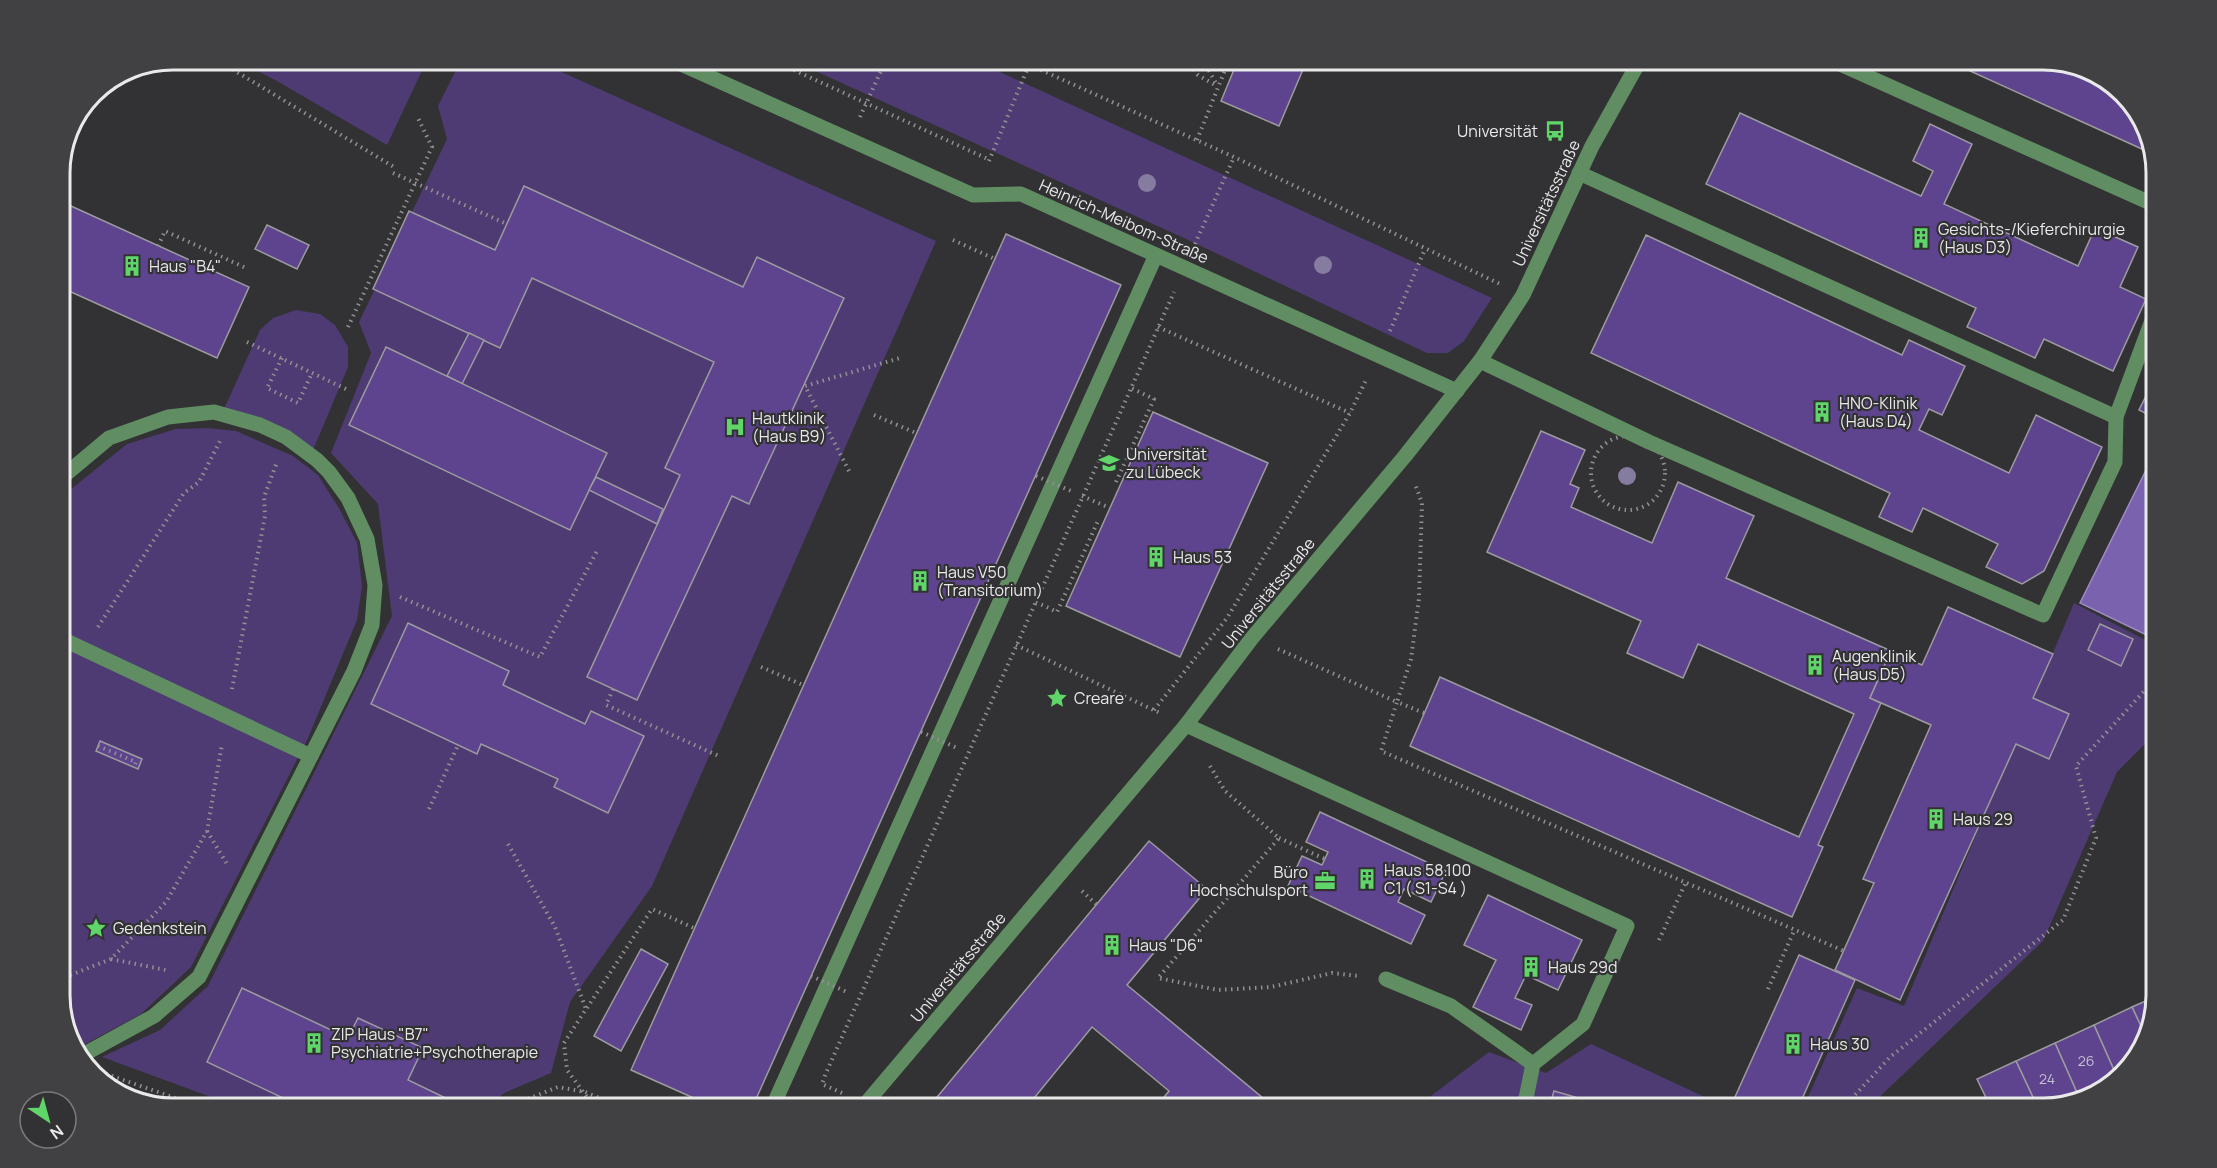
<svg xmlns="http://www.w3.org/2000/svg" width="2217" height="1168" viewBox="0 0 2217 1168" font-family="Manrope,sans-serif">
  <style>
    .green { fill: #4e3b73 }
    .water { fill: #7b62af; stroke: #9c8ac1; stroke-width: 1.5 }
    .building { fill: #5e448f; stroke: #9c9b9e; stroke-width: 1.5 }
    .lines { fill: none; stroke-linecap: round; stroke-linejoin: round }
    .path { stroke: #919192; stroke-width: 4; stroke-dasharray: 1.5 4.5; stroke-linecap: butt }
    .minor { stroke: #608d62; stroke-width: 15 }
    .path-bridge { stroke: #919192; stroke-width: 4; stroke-dasharray: 1.5 4.5; stroke-linecap: butt }
    .tree { fill: #867ca0 }
    .labels { text-anchor: middle; dominant-baseline: central; stroke-width: 4.5; stroke-linejoin: round; paint-order: stroke }
    .number-label { font-size: 14px; fill: #c6c0d3 }
    .poi-label { font-size: 16px; fill: #e9e9ea; stroke: #323234; text-anchor: start }
    .street-label { font-size: 16px; fill: #e9e9ea; stroke: #323234 }
    .rim { fill: none; stroke: #e9e9ea; stroke-width: 3 }
  </style>
  <rect width="100%" height="100%" fill="#323234"/>
  <g class="green">
    <path d="M236 60H427L387 145 277 81Z"/>
    <path d="M461 60H535L936 241 652 886 570 1002 551 1073 504 1093 487 1108H241L102 1057 160 1030 208 986 392 616 378 504 331 453 371 353 359 322 447 139 438 106Z"/>
    <path d="M791 60H974L1492 298 1464 341 1448 353H1427L1184 238Z"/>
    <path d="M296 310 320 314 335 325 348 347V367L313 450 224 409 260 330 273 318Z"/>
    <path d="M207 428 236 431 293 456 318 475 340 510 357 543 362 586 357 620 308 738 191 967 141 1014 76 1049 60 1003V510L70 490 127 444 176 429Z"/>
    <path d="M2074 603 2157 646V732L2117 772 2043 941 1868 1108H1803L1857 988 1904 1006Z"/>
    <path d="M1591 1044 1724 1106 1723 1108H1415L1489 1052 1546 1073Z"/>
  </g>
  <path class="water" d="M2157 448V640L2080 603Z"/>
  <g class="building">
    <path d="M1238 60H1307L1279 126 1221 101Z"/>
    <path d="M1946 60H2044L2094 72 2138 111 2153 154Z"/>
    <path d="M1740 113 1921 196 1933 171 1913 161 1930 124 1972 144 1944 204 2078 266 2095 228 2138 247 2120 287 2146 299 2113 371 2044 339 2035 358 1967 327 1976 308 1706 184Z"/>
    <path d="M524 186 743 287 757 257 844 298 749 504 732 496 637 700 587 677 680 475 665 468 714 362 532 278 500 348 373 289 409 211 495 250Z"/>
    <path d="M60 201 249 287 217 358 60 287Z"/>
    <path d="M267 225 309 245 297 269 255 249Z"/>
    <path d="M1006 234 1121 285 752 1108H716L631 1070Z"/>
    <path d="M1646 235 1902 355 1909 340 1965 366 1942 415 1929 409 1919 430 2009 473 2036 415 2102 447 2044 571 2022 584 1986 567 1998 544 1923 508 1912 532 1879 517 1890 493 1591 353Z"/>
    <path d="M469 333 484 340 462 384 447 376Z"/>
    <path d="M386 347 607 453 570 530 349 425Z"/>
    <path d="M2157 374V419L2139 410Z"/>
    <path d="M1153 412 1268 463 1180 657 1066 606Z"/>
    <path d="M1541 431 1585 450 1570 484 1579 488 1571 507 1652 543 1678 482 1754 516 1726 578 1891 651 1870 698 1881 703 1818 845 1823 847 1792 917 1410 746 1440 677 1799 837 1854 714 1698 644 1683 678 1627 653 1641 621 1487 552Z"/>
    <path d="M596 477 663 509 657 524 589 490Z"/>
    <path d="M1948 607 2053 654 2033 698 2069 714 2049 759 2016 744 1900 1000 1835 970 1874 883 1863 879 1931 725 1870 698 1891 651 1922 665Z"/>
    <path d="M408 623 509 671 503 685 585 724 591 711 644 736 608 813 554 787 558 779 481 744 477 754 371 704Z"/>
    <path d="M2100 624 2133 639 2121 666 2088 650Z"/>
    <path d="M100 741 142 759 138 769 96 751Z"/>
    <path d="M1320 812 1446 871 1431 902 1404 889 1398 902 1425 915 1411 944 1288 886 1302 856 1322 865 1328 852 1306 842Z"/>
    <path d="M1149 841 1207 889 1127 985 1275 1108H1188L1184 1105 1181 1108H1155L1169 1091 1092 1027 1026 1108H928Z"/>
    <path d="M1488 895 1582 940 1558 990 1526 975 1515 998 1532 1005 1521 1030 1473 1007 1496 960 1464 945Z"/>
    <path d="M641 949 668 964 621 1051 594 1036Z"/>
    <path d="M1799 955 1855 980 1798 1108H1730Z"/>
    <path d="M242 988 348 1038 358 1018 423 1048 408 1080 460 1105 459 1108H304L207 1062Z"/>
    <path d="M2157 996 2147 1039 2132 1007Z"/>
    <path d="M2132 1007 2147 1039 2145 1045 2117 1077 2094 1025Z"/>
    <path d="M2094 1025 2117 1077 2078 1095 2055 1043Z"/>
    <path d="M2055 1043 2078 1095 2061 1103 2038 1108 2016 1061Z"/>
    <path d="M2016 1061 2038 1108H1991L1977 1079Z"/>
    <path d="M1554 1091 1613 1108H1549Z"/>
  </g>
  <g class="lines">
    <g class="path">
      <path d="M217 60 394 167"/>
      <path d="M772 60 990 160"/>
      <path d="M1019 60 1234 157 1500 284"/>
      <path d="M1186 60 1198 75 1217 86"/>
      <path d="M1203 60 1217 85"/>
      <path d="M860 117 886 60"/>
      <path d="M1197 140 1229 60"/>
      <path d="M989 161 1031 60"/>
      <path d="M393 173 507 224"/>
      <path d="M953 240 995 259"/>
      <path d="M1195 244 1234 157"/>
      <path d="M158 246 165 231 246 268"/>
      <path d="M348 327 432 147 417 116"/>
      <path d="M1158 327 1350 413"/>
      <path d="M1390 331 1425 249"/>
      <path d="M247 342 348 390"/>
      <path d="M282 358 267 388 298 403 312 373"/>
      <path d="M874 415 916 433"/>
      <circle cx="1628" cy="473" r="37"/>
      <path d="M849 471 805 386 900 358"/>
      <path d="M1116 482 1154 399 1131 388"/>
      <path d="M1082 496 1110 508"/>
      <path d="M400 597 540 657 597 551"/>
      <path d="M1036 602 1057 612 1098 521"/>
      <path d="M98 627 184 493 199 482 220 441"/>
      <path d="M1016 645 1162 714"/>
      <path d="M1278 649 1397 702 1411 659 1419 598 1422 503 1415 484"/>
      <path d="M761 667 803 685"/>
      <path d="M60 677 67 669"/>
      <path d="M232 689 265 516 264 497 277 462"/>
      <path d="M613 689 606 705 721 757"/>
      <path d="M1154 710 1227 618 1350 413 1367 378"/>
      <path d="M1424 713 1397 702 1381 751 1844 951"/>
      <path d="M98 746 136 762 134 767"/>
      <path d="M1210 766 1225 791 1279 838 1158 978 1218 990 1271 987 1332 973 1359 976"/>
      <path d="M429 809 458 745"/>
      <path d="M207 831 227 864"/>
      <path d="M1279 838 1325 859"/>
      <path d="M508 844 555 927 586 1009 564 1043 567 1070 595 1108"/>
      <path d="M1082 891 1097 905"/>
      <path d="M1659 940 1686 882"/>
      <path d="M111 959 166 970"/>
      <path d="M60 981 68 976 111 959 166 902 207 831 222 744"/>
      <path d="M1768 989 1795 929"/>
      <path d="M587 1008 652 909 694 928"/>
      <path d="M106 1074 204 1108"/>
      <path d="M842 1093 822 1084 826 1073 1174 292"/>
      <path d="M513 1108 520 1102 558 1087 585 1092 623 1108"/>
      <path d="M1843 1108 1890 1057 2063 920 2096 838 2076 766 2157 677"/>
    </g>
    <g class="minor">
      <path d="M672 60 973 195 1021 194 1457 391"/>
      <path d="M1831 60 2157 206"/>
      <path d="M1579 173 2116 417"/>
      <path d="M1480 361 1649 442 2043 615 2115 462 2116 417 2157 307"/>
      <path d="M60 479 109 438 168 417 214 412 260 425 286 437 317 460 329 472 348 498 367 539 375 585 372 625 354 671 199 977 154 1016 79 1057"/>
      <path d="M60 638 311 756"/>
      <path d="M1186 725 1627 926 1583 1024 1533 1064 1524 1108"/>
      <path d="M1386 979 1451 1006 1533 1064"/>
      <path d="M772 1108 1156 255"/>
      <path d="M862 1108 1186 725 1252 638 1405 456 1480 361 1523 295 1592 146 1640 60"/>
    </g>
    <g class="path-bridge">
      <path d="M1036 476 1071 491"/>
      <path d="M921 732 957 748"/>
      <path d="M811 976 847 992"/>
    </g>
  </g>
  <g class="tree">
    <circle cx="1147" cy="183" r="9"/>
    <circle cx="1323" cy="265" r="9"/>
    <circle cx="1627" cy="476" r="9"/>
  </g>
  <defs>
    <g id="bus-bare" transform="scale(1.62)"><path d="M-5-6H5V4H4V6H2V4H-2V6H-4V4H-5ZM-3.5-4V0h7V-4ZM-3.5 1.2v1.5H-2V1.2ZM2 1.2v1.5H3.5V1.2Z" fill="#60d56a" stroke="#323234" stroke-width="2.5" paint-order="stroke"/></g>
    <g id="building-bare" transform="scale(1.62)"><path d="M-4-6H4V6H1V3H-1V6H-4ZM-2.5-4.3h1.7v1.8h-1.7ZM.8-4.3h1.7v1.8H.8ZM-2.5-1h1.7V.8h-1.7ZM.8-1h1.7V.8H.8Z" fill="#60d56a" stroke="#323234" stroke-width="2.5" paint-order="stroke"/></g>
    <g id="hospital-bare" transform="scale(1.62)"><path d="M-5-5h3v3.5h4V-5h3V5h-3V1.5h-4V5h-3Z" fill="#60d56a" stroke="#323234" stroke-width="2.5" paint-order="stroke"/></g>
    <g id="university-bare" transform="scale(1.62)"><path d="M0-5L7-2L0 1L-7-2ZM-4 1L0 2.5L4 1V4Q0 6-4 4Z" fill="#60d56a" stroke="#323234" stroke-width="2.5" paint-order="stroke"/></g>
    <g id="sight-bare" transform="scale(1.62)"><path d="M0-6L1.8-2.2L6-1.7L2.9 1.2L3.7 5.4L0 3.3L-3.7 5.4L-2.9 1.2L-6-1.7L-1.8-2.2Z" fill="#60d56a" stroke="#323234" stroke-width="2.5" paint-order="stroke"/></g>
    <g id="office-bare" transform="scale(1.62)"><path d="M-6-3h4V-5.5h4V-3h4V5H-6ZM-1-4.5V-3h2v-1.5ZM-6 0V1H6V0Z" fill="#60d56a" stroke="#323234" stroke-width="2.5" paint-order="stroke"/></g>
  </defs>
  <g fill-rule="evenodd">
    <use href="#bus-bare" x="1555" y="131"/>
    <use href="#building-bare" x="1921" y="238"/>
    <use href="#building-bare" x="132" y="266"/>
    <use href="#building-bare" x="1822" y="412"/>
    <use href="#hospital-bare" x="735" y="427"/>
    <use href="#university-bare" x="1109" y="463"/>
    <use href="#building-bare" x="1156" y="557"/>
    <use href="#building-bare" x="920" y="581"/>
    <use href="#building-bare" x="1815" y="665"/>
    <use href="#sight-bare" x="1057" y="698"/>
    <use href="#building-bare" x="1936" y="819"/>
    <use href="#building-bare" x="1367" y="879"/>
    <use href="#office-bare" x="1325" y="881"/>
    <use href="#sight-bare" x="96" y="928"/>
    <use href="#building-bare" x="1112" y="945"/>
    <use href="#building-bare" x="1531" y="967"/>
    <use href="#building-bare" x="314" y="1043"/>
    <use href="#building-bare" x="1793" y="1044"/>
  </g>
  <g class="labels">
    <g class="number-label">
      <text x="2086" y="1060">26</text>
      <text x="2047" y="1078">24</text>
    </g>
    <g class="poi-label">
      <text x="1538" y="131" text-anchor="end">Universität</text>
      <text x="1938" y="229">Gesichts-/Kieferchirurgie<tspan x="1938" dy="18">(Haus D3)</tspan></text>
      <text x="149" y="266">Haus "B4"</text>
      <text x="1839" y="403">HNO-Klinik<tspan x="1839" dy="18">(Haus D4)</tspan></text>
      <text x="752" y="418">Hautklinik<tspan x="752" dy="18">(Haus B9)</tspan></text>
      <text x="1126" y="454">Universität<tspan x="1126" dy="18">zu Lübeck</tspan></text>
      <text x="1173" y="557">Haus 53</text>
      <text x="937" y="572">Haus V50<tspan x="937" dy="18">(Transitorium)</tspan></text>
      <text x="1832" y="656">Augenklinik<tspan x="1832" dy="18">(Haus D5)</tspan></text>
      <text x="1074" y="698">Creare</text>
      <text x="1953" y="819">Haus 29</text>
      <text x="1384" y="870">Haus 58.100<tspan x="1384" dy="18">C1 ( S1-S4 )</tspan></text>
      <text x="1308" y="872" text-anchor="end">Büro<tspan x="1308" dy="18">Hochschulsport</tspan></text>
      <text x="113" y="928">Gedenkstein</text>
      <text x="1129" y="945">Haus "D6"</text>
      <text x="1548" y="967">Haus 29d</text>
      <text x="331" y="1034">ZIP Haus "B7"<tspan x="331" dy="18">Psychiatrie+Psychotherapie</tspan></text>
      <text x="1810" y="1044">Haus 30</text>
    </g>
    <g class="street-label">
      <text transform="translate(1546 203) rotate(-65)">Universitätsstraße</text>
      <text transform="translate(1124 221) rotate(24)">Heinrich-Meibom-Straße</text>
      <text transform="translate(1268 593) rotate(-51)">Universitätsstraße</text>
      <text transform="translate(958 967) rotate(-50)">Universitätsstraße</text>
    </g>
  </g>
  <path d="M0 0H2217V1168H0ZM173 70H2043A103 103 0 0 1 2146 173V995A103 103 0 0 1 2043 1098H173A103 103 0 0 1 70 995V173A103 103 0 0 1 173 70Z" fill="#414143" fill-rule="evenodd"/>
  <path class="rim" d="M173 70H2043A103 103 0 0 1 2146 173V995A103 103 0 0 1 2043 1098H173A103 103 0 0 1 70 995V173A103 103 0 0 1 173 70Z"/>
  <g transform="translate(48 1120) rotate(144)"><circle r="28" fill="#323234" stroke="#7b7b7d" stroke-width="1.5"/>
  <path d="M0-4.5L10 22L0 15L-10 22Z" fill="#60d56a"/>
  <text y="-9" font-size="16" font-weight="bold" text-anchor="middle" fill="#e9e9ea">N</text>
  </g>
</svg>
